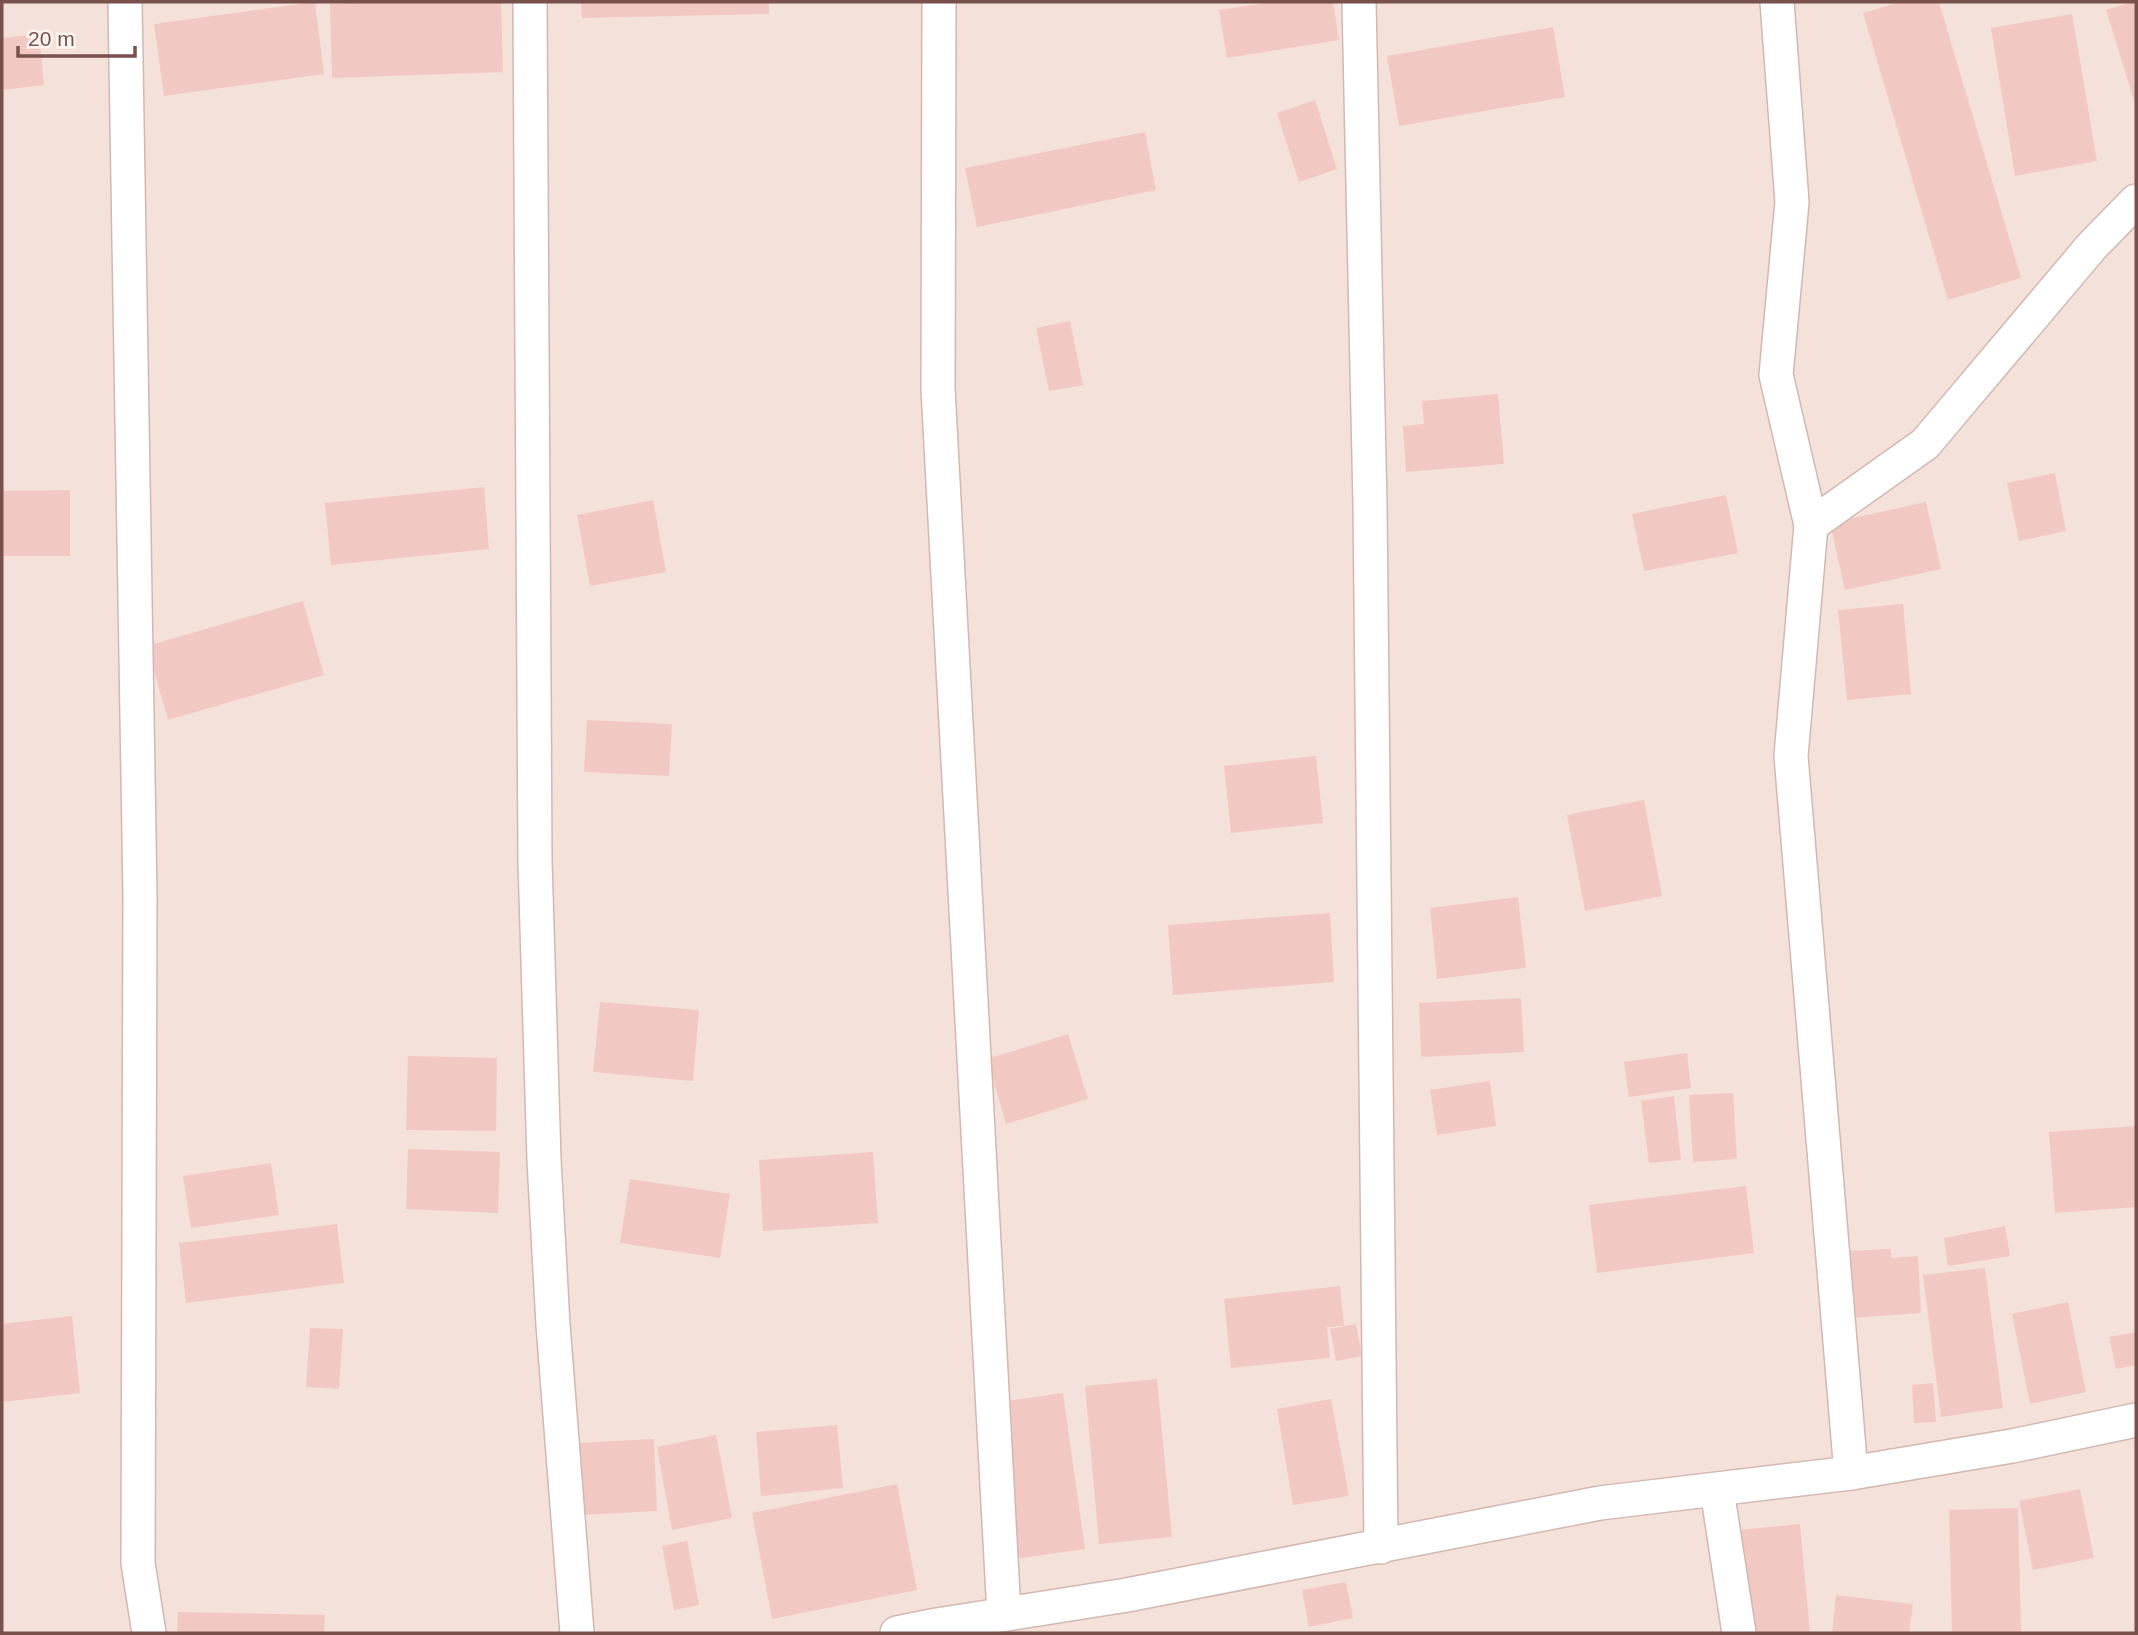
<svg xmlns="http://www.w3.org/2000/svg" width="2138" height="1635" viewBox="0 0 2138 1635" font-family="Helvetica,sans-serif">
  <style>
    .residential { fill: #f4e1d9 }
    .building { fill: #f2c9c2 }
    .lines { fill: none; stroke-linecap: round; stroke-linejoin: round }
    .minor-casing { stroke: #d2b8b2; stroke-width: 36 }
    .minor { stroke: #fff; stroke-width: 33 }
  </style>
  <rect width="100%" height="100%" fill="#fdf1ea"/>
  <rect class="residential" x="2" y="2" width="2134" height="1631"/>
  <g class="building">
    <path d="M315 2 324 74 164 96 154 24Z"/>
    <path d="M392 2H501L503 72 332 78 330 4Z"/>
    <path d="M581 2H769V14L582 18Z"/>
    <path d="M1273 2H1333L1339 40 1227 58 1219 10Z"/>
    <path d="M1900 2H1939L2021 278 1948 300 1863 13Z"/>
    <path d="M2132 2H2136V107L2106 10Z"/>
    <path d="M2072 14 2097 161 2015 176 1991 28Z"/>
    <path d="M1553 27 1565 97 1399 126 1387 56Z"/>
    <path d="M39 34 44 85 2 90V38Z"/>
    <path d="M1315 100 1337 169 1299 182 1277 113Z"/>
    <path d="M1145 132 1156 190 977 227 965 168Z"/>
    <path d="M1070 321 1083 385 1049 391 1036 328Z"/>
    <path d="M1498 394 1504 464 1406 472 1403 426 1424 424 1422 401Z"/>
    <path d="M2055 473 2066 531 2019 541 2007 483Z"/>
    <path d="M484 487 489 549 331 565 325 503Z"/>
    <path d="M70 490V556H2V491Z"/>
    <path d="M1726 495 1738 553 1644 571 1632 514Z"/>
    <path d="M653 500 666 572 590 586 577 515Z"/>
    <path d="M1926 502 1941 569 1845 590 1830 523Z"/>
    <path d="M303 601 324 675 168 720 147 646Z"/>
    <path d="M1903 604 1911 694 1847 700 1838 610Z"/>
    <path d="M587 720 672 724 669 776 584 772Z"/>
    <path d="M1316 756 1323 823 1231 833 1224 766Z"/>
    <path d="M1644 800 1662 896 1585 911 1567 815Z"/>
    <path d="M1518 897 1526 968 1437 979 1430 908Z"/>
    <path d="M1330 913 1334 982 1173 995 1168 925Z"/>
    <path d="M1521 998 1524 1052 1421 1057 1419 1003Z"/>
    <path d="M600 1002 699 1010 693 1081 593 1072Z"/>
    <path d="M1068 1034 1088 1099 1006 1124 987 1059Z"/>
    <path d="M1687 1053 1691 1088 1629 1097 1624 1062Z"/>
    <path d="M408 1056 497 1058 496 1131 406 1130Z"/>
    <path d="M1490 1081 1496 1126 1437 1135 1430 1090Z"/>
    <path d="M1733 1093 1737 1159 1693 1162 1689 1095Z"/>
    <path d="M1674 1096 1681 1160 1649 1163 1641 1101Z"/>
    <path d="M2136 1126V1207L2055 1213 2049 1132Z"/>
    <path d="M408 1149 500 1152 498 1213 406 1209Z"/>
    <path d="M873 1152 878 1223 763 1231 759 1160Z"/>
    <path d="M271 1163 279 1215 191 1228 183 1176Z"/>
    <path d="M630 1179 730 1194 720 1258 620 1243Z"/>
    <path d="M1746 1186 1754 1253 1597 1273 1589 1205Z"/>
    <path d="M337 1224 344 1283 186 1303 179 1243Z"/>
    <path d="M2005 1226 2010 1256 1948 1266 1944 1238Z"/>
    <path d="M1891 1249V1258L1918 1256 1921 1313 1850 1318 1846 1251Z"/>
    <path d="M1985 1268 2003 1408 1941 1417 1923 1275Z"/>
    <path d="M1340 1286 1344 1326 1327 1327 1330 1358 1231 1368 1224 1299Z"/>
    <path d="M2068 1302 2086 1392 2030 1404 2012 1314Z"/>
    <path d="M72 1316 80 1393 2 1402V1324Z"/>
    <path d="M1356 1324 1362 1356 1336 1361 1330 1329Z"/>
    <path d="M310 1328 343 1329 339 1389 306 1387Z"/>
    <path d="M2136 1332V1365L2116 1369 2109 1337Z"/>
    <path d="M1157 1379 1172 1537 1099 1544 1085 1386Z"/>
    <path d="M1933 1383 1936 1422 1914 1423 1912 1385Z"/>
    <path d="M1063 1393 1085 1549 1015 1559 993 1403Z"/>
    <path d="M1331 1399 1349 1496 1293 1505 1277 1409Z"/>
    <path d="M837 1425 843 1488 761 1496 756 1432Z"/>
    <path d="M716 1435 732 1518 672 1530 657 1447Z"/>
    <path d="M654 1439 657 1511 579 1515 576 1443Z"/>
    <path d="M897 1484 917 1590 772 1619 752 1513Z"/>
    <path d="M2080 1489 2094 1558 2033 1570 2019 1501Z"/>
    <path d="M2018 1508 2021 1633H1952L1949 1510Z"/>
    <path d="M1800 1524 1810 1633H1747L1738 1530Z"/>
    <path d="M687 1541 699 1605 674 1610 662 1546Z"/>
    <path d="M1346 1582 1353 1618 1309 1627 1302 1590Z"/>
    <path d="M1836 1595 1913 1604 1909 1633H1832Z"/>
    <path d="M178 1612 325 1615 324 1633H177Z"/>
  </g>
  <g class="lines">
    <g class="minor-casing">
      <g id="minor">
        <path d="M125 2 140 896 138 1563 149 1633"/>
        <path d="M530 2 535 861 544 1160 553 1325 577 1633"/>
        <path d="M939 2 938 389 1004 1614"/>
        <path d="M1359 2 1370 505 1381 1547"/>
        <path d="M1777 2 1792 202 1776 375 1811 525"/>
        <path d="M1851 1473 1791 756 1811 525 1925 444 2092 246 2136 201"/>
        <path d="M1717 1490 1739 1633"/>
        <path d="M897 1633 937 1625 1127 1595 1600 1503 1851 1473 2012 1446 2136 1420"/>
      </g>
    </g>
    <use href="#minor" class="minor"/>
  </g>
  <rect width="2138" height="1635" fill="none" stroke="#78514d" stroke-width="7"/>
  <path d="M18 46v10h117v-10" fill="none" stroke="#78514d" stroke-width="3.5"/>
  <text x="28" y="46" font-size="21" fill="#78514d" stroke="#fff6f1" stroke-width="5" paint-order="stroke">20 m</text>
</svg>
